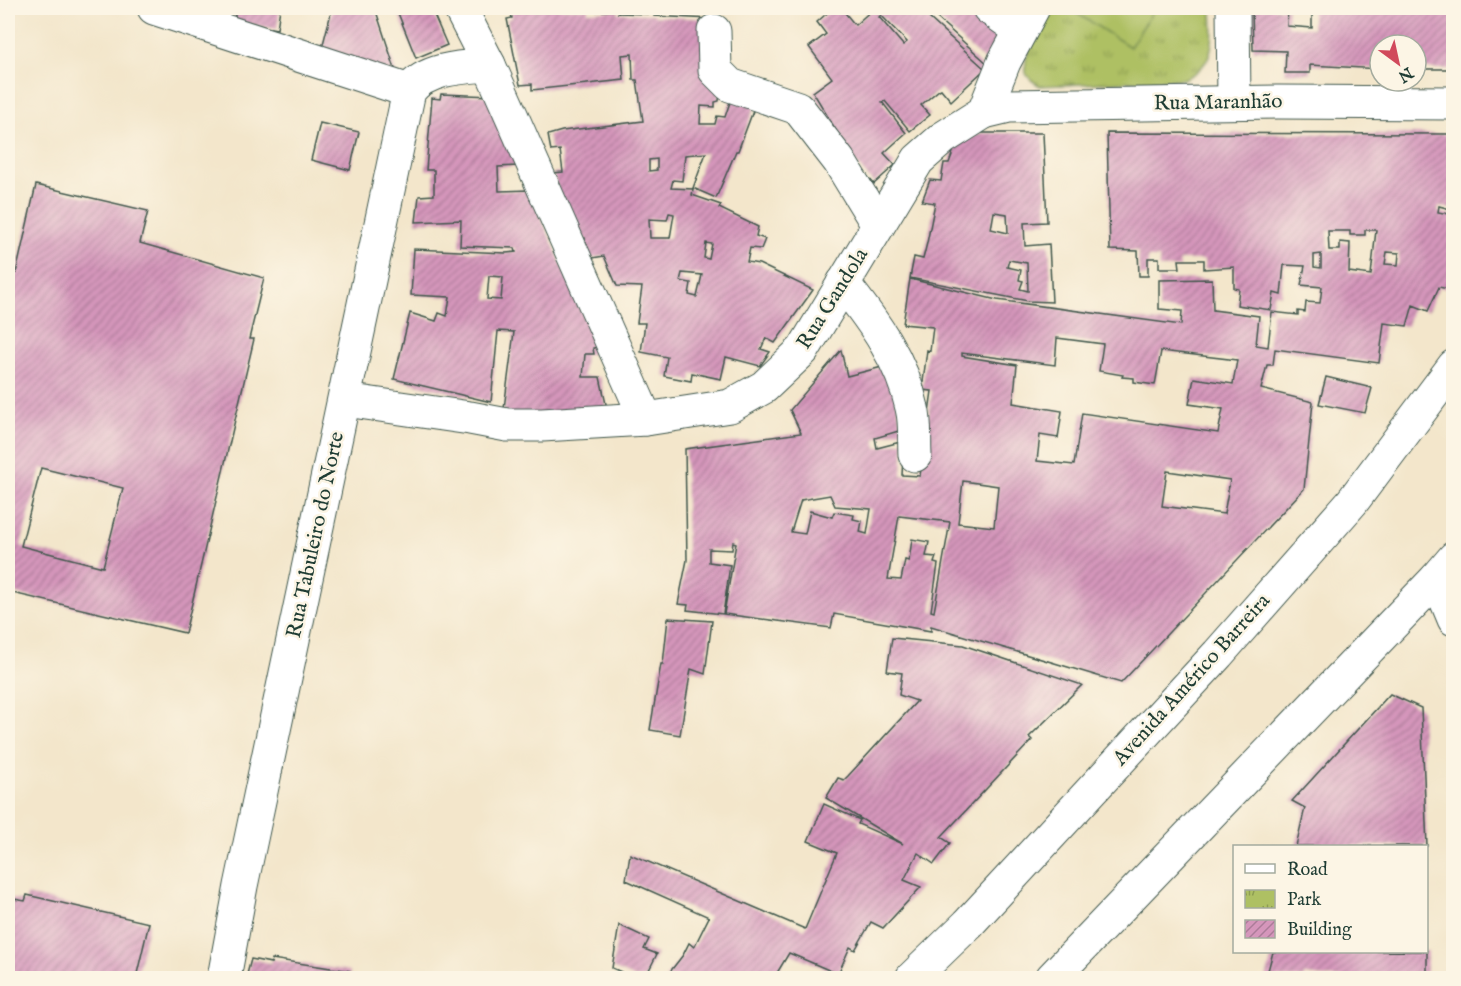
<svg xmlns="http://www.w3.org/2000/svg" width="1461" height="986" viewBox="0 0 1461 986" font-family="'IM FELL English',serif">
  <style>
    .park { fill: url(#park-tufts); stroke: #667e4c; stroke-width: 1.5 }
    .pitch { fill: #aec063; stroke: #667e4c; stroke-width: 1.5 }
    .building { fill: url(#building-hatch); fill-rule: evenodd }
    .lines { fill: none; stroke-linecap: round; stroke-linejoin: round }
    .minor-casing { stroke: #3f564b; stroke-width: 35 }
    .primary-casing { stroke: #3f564b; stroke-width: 35 }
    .minor { stroke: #fff; stroke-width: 33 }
    .primary { stroke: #fff; stroke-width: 33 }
    .labels { text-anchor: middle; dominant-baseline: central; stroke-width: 5; stroke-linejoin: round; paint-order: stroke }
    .street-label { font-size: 21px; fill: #1f3d34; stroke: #fcf5e5 }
  </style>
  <defs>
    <pattern id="park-tufts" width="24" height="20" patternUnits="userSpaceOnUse" patternTransform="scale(1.5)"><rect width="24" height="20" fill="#aec063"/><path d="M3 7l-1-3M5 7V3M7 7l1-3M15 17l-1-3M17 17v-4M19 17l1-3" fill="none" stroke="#8d9d52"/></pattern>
    <pattern id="building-hatch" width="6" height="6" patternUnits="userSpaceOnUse" patternTransform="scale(1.5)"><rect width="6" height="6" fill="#d596bb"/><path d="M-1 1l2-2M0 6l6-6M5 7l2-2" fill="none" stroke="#ac7c99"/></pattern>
  </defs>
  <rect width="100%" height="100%" fill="#fcf5e5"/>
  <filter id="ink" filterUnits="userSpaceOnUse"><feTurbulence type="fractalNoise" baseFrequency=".0167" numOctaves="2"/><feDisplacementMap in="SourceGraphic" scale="12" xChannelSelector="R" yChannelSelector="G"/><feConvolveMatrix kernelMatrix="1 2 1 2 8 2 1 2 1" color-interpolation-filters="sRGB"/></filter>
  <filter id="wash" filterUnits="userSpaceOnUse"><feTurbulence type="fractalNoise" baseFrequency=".008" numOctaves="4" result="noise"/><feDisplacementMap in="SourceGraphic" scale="24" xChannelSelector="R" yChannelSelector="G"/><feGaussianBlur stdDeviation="1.35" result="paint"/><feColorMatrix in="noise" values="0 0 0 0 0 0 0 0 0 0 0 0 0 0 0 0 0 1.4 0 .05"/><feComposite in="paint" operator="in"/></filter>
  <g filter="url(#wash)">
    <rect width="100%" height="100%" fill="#f3e6cb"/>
    <path class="park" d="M1047 8H1212C1213 39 1217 66 1183 79L1040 86C1035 83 1028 79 1026 73 1021 57 1041 22 1047 8Z"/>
    <path class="pitch" d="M1068 8H1155L1130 47Z"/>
    <g id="blocks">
      <g class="building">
        <path d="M236 8H280L277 29 234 22Z"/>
        <path d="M343 8H375L397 75 322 48 332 9 342 11Z"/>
        <path d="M396 8H431L447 45 416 58Z"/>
        <path d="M510 8H588V12L619 10 618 13 654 14V16L711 19 721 79 719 101 715 102V107L701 106 700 124H715L717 116 725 117 732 96 756 103 738 151H736L716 198 693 188 706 153 685 155 682 181 673 180 671 188 693 189 692 195 721 205 719 208 758 227 756 236 765 239 761 249 750 248 747 262 759 264 813 290 775 343 766 338 761 349 770 352 760 366 726 357 721 379 692 373 691 381 664 376 667 357 641 352 645 323H637L642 287 617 286 604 256 586 259 585 238 570 240 553 173 563 172 560 150 551 151 548 135 562 131 643 121 637 80H633L632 54 622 55 624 80 532 90V84L520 85 507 19 512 18ZM657 159V170L649 171V160ZM669 213 674 214 670 238H650L649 219 667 220ZM706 243 712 244 709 259 704 258ZM682 273 702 275 697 297 689 295 691 283 680 281Z"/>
        <path d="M833 8H841L855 25 873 9 872 8H918L985 69 951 101 941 89 939 90 921 105 930 115 910 131 885 101 882 102 906 133 884 153 895 165 874 184 831 134 836 130 813 92 832 78 809 47 826 34 817 22ZM881 15 907 42 903 45 879 17Z"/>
        <path d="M926 8H972L1012 44 989 65Z"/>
        <path d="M1252 8H1288L1287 26 1312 28V8H1454V69H1416V45H1380V69L1310 65V73H1285L1286 51 1253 50Z"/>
        <path d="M441 94 493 96 518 166 498 167 499 191 529 190 598 347 593 348 594 354H585L583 377H600L608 413 503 416 514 332 498 331 491 402 394 379 410 313 436 321 439 313 447 316 449 303 450 297 411 295 414 249 506 253 516 252 515 248 460 246 461 220 416 222 419 196 434 195V170H426L432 98 440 99ZM489 276 503 277 501 300 487 299Z"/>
        <path d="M320 123 359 132 350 170 311 160Z"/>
        <path d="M981 133H1043L1047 222 1024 223 1025 246 1049 244 1052 302 1028 301 910 278 914 257 923 259 927 243 935 203 922 201 930 180 941 181 944 163H949L956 144ZM994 212 1007 214 1008 233 991 229ZM1009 260 1027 263 1028 291 1020 289 1023 281 1019 280 1021 270 1007 267Z"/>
        <path d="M1107 133 1454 134V210L1439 206 1438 212 1454 215V275L1448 289 1439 287 1428 311 1413 305 1407 326 1384 323 1379 363 1275 349 1273 365H1267L1261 389 1313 402 1304 489 1121 683 931 626V631L834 614 831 628 724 614 736 543 733 542 732 550 709 549V562L730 565 723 614 687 610 688 605 678 604 687 560 685 449 801 433 790 410 841 350 847 376 890 365 902 430 875 438 877 448 904 441 902 475 920 476 932 391 922 390 927 350 930 351 933 327 903 324 910 279 997 300 1181 325 1182 311 1159 309V280L1212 279 1213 310 1259 316 1256 345 1268 347 1272 312 1298 315V311L1305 312 1306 302 1320 303 1322 287 1301 285 1305 266 1284 265 1281 295 1274 293 1271 310 1237 305 1239 289 1234 288V267L1204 269V260H1179L1180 268H1159V258H1148V276H1139L1138 251 1110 250ZM1365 230H1376L1371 275 1349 272 1350 243 1340 242V250H1329L1328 231H1350V235H1365ZM1387 252 1399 253 1398 265 1385 264ZM1321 254V268L1314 267V255ZM1057 338 1103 344 1099 371 1123 375 1122 377 1134 378V382L1155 385 1161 351 1237 360 1233 384 1194 378 1189 404 1223 409 1218 433 1082 413 1074 465 1037 461 1040 435 1058 438 1062 411 1013 403 1017 365 962 356V353L1055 365ZM1167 471 1230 480 1224 514 1162 506ZM963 481 998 486 994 527 958 523ZM830 495 835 506 871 509 867 534 860 532 862 521 853 519 854 515 834 512 832 517 810 511 805 534 791 532 801 500ZM899 516 950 522 934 612 931 611 938 564 934 563 936 557 926 556 929 542 912 539 909 561 905 560 901 580 888 579Z"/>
        <path d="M36 185 148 211 140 243 264 278 249 339H254L185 633 8 592V271L16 273ZM41 468 123 488 103 567 21 546Z"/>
        <path d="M1326 377 1372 388 1365 413 1319 404Z"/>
        <path d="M668 618 712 621 705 674 691 669 680 735 650 730 661 664H663Z"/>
        <path d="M892 638 963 645 1082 685 1029 737 1032 740 941 837 950 843 934 864 918 853 904 880 921 887 883 928 871 922 855 950 850 947 838 974 789 953 774 978H665L683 955 689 943 694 947 709 917 626 880 630 854 805 929 837 853 808 841 824 804 860 820 858 824 903 844 826 798 838 778 844 780 848 776 917 701 899 695 902 673 887 671Z"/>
        <path d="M1390 694 1421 708 1427 846H1296L1305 808 1292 801Z"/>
        <path d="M27 895 149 923 136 978H8V898L25 901Z"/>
        <path d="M619 925 649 939 644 949 657 954 645 978H635L612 968Z"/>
        <path d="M1427 951V978H1332L1304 975V978H1266L1273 952Z"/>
        <path d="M251 959 271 963 272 959 350 971 349 978H246Z"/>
      </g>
    </g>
  </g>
  <g filter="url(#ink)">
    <use href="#blocks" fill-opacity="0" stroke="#3f564b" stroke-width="1.5"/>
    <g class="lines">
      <g class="minor-casing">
        <g id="minor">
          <path d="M154 8 409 91"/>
          <path d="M460 8 489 65 646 419"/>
          <path d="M989 8 1020 30"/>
          <path d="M1233 8 1234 102"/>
          <path d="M714 31 715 70 730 85 798 108 839 161 878 225"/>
          <path d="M984 112 1009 106 1277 102 1454 103"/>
          <path d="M843 283C873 321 902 360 912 408 916 423 914 440 915 455"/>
          <path d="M345 400 470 418 507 425H542L646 419 730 406 764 387 803 350 918 160 943 138 984 112 1004 62 1033 8"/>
          <path d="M1437 578 1454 619"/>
          <path d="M224 978 241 886 409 91C426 68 463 67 489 65"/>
        </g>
      </g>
      <g class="primary-casing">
        <g id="primary">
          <path d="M912 978 968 924 1218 654 1352 502 1454 366"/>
          <path d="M1052 978 1437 578 1454 558"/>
        </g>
      </g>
      <use href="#minor" class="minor"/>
      <use href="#primary" class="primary"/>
    </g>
  </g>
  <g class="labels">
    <g class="street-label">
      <text transform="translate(1218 103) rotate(-1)">Rua Maranhão</text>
      <text transform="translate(833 299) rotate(-58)">Rua Gandola</text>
      <text transform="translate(316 535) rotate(-78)">Rua Tabuleiro do Norte</text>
      <text transform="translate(1192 680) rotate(-48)">Avenida Américo Barreira</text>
    </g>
  </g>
  <rect width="1461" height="986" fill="none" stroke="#fcf5e5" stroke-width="30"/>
  <rect x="1233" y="845" width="195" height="108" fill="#fcf5e5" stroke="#a4ab9e" stroke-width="1.5"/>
  <rect x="1245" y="864" width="30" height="9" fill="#ffffff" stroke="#a4ab9e" stroke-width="1.5"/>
  <text x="1287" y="875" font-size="18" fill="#1f3d34">Road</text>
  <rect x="1245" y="890" width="30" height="18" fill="url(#park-tufts)" stroke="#a4ab9e" stroke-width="1.5"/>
  <text x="1287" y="905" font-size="18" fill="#1f3d34">Park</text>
  <rect x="1245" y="920" width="30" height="18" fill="url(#building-hatch)" stroke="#a4ab9e" stroke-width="1.5"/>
  <text x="1287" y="935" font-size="18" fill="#1f3d34">Building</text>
  <g transform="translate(1398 63) rotate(147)"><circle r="28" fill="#fcf5e5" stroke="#a4ab9e" stroke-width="1.5"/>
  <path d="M0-4.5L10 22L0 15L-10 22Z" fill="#d1495b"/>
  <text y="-9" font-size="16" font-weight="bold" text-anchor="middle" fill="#1f3d34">N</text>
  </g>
</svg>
